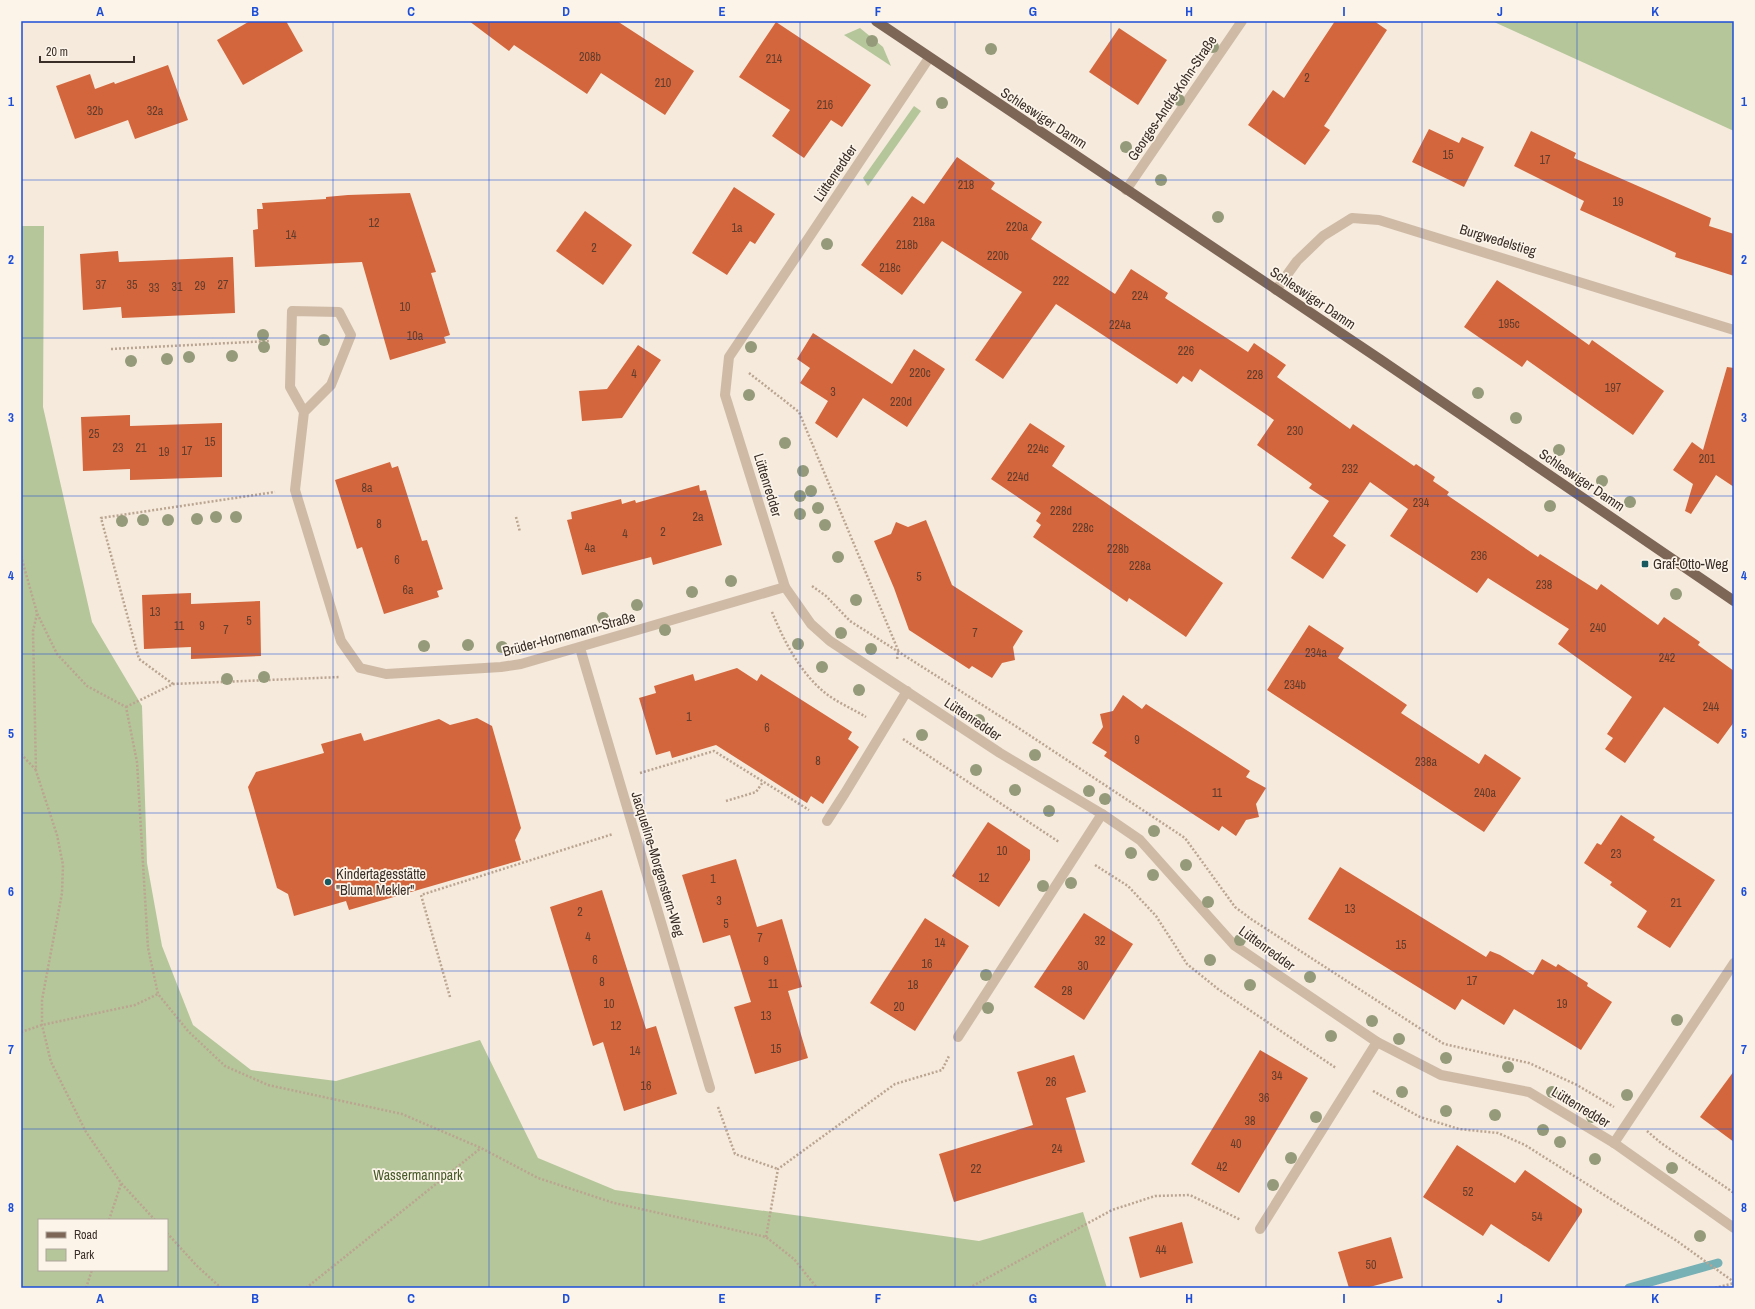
<svg xmlns="http://www.w3.org/2000/svg" width="1755" height="1309" viewBox="0 0 1755 1309" font-family="'Archivo Narrow',sans-serif">
  <style>
    .green { fill: #b5c69a; fill-rule: evenodd }
    .lines { fill: none; stroke-linecap: round; stroke-linejoin: round }
    .stream { stroke: #77b0b5; stroke-width: 9 }
    .building { fill: #d3663c }
    .path { stroke: #bba490; stroke-width: 2.5; stroke-dasharray: 2 2; stroke-linecap: butt }
    .minor { stroke: #cfbaa6; stroke-width: 10 }
    .major { stroke: #7e6657; stroke-width: 10 }
    .tree { fill: #959b7a }
    .grid { fill: none; stroke: #1d4ed8; stroke-width: 1; stroke-opacity: 0.55 }
    .poi-dot { fill: #185960; stroke: #fcf4e9; stroke-width: 1.5 }
    .labels { text-anchor: middle; dominant-baseline: central; stroke-width: 3.5; stroke-linejoin: round; paint-order: stroke }
    .number-label { font-size: 12px; fill: #603c2d }
    .street-label { font-size: 14px; fill: #3a2e28; stroke: #fcf4e9 }
    .poi-label { font-size: 14px; fill: #3a2e28; stroke: #fcf4e9; text-anchor: start }
    .park-label { font-size: 14px; fill: #475b29; stroke: #fcf4e9 }
    .neatline { fill: none; stroke: #1d4ed8; stroke-width: 1.5 }
    .grid-label { font-size: 13px; text-anchor: middle; font-weight: bold; fill: #1d4ed8 }
  </style>
  <rect width="100%" height="100%" fill="#f5eadc"/>
  <g class="green">
    <path d="M1492 21H1734V131Z"/>
    <path d="M860 28 883 47 891 66 844 35Z"/>
    <path d="M914 106 921 111 868 186 863 178Z"/>
    <path d="M21 226H44L43 407 92 622 142 706 147 863 162 946 193 1025 251 1070 336 1081 480 1040 538 1158 615 1190 979 1241 1083 1212 1107 1288H21ZM39 1220H167V1270H39Z"/>
  </g>
  <g class="lines">
    <path class="stream" d="M1629 1288 1718 1263"/>
  </g>
  <g class="building">
    <path d="M250 21H286L303 51 243 85 217 40Z"/>
    <path d="M469 21H617L694 71 665 115 601 73 587 94 514 45 509 51Z"/>
    <path d="M1335 21H1374L1387 30 1324 126 1330 130 1305 165 1248 125 1273 90 1284 98Z"/>
    <path d="M776 22 871 85 842 127 831 120 804 158 772 136 790 110 739 77Z"/>
    <path d="M1119 28 1167 60 1138 105 1089 72Z"/>
    <path d="M168 65 188 120 135 139 128 120 75 139 56 86 90 74 95 89 114 82 115 84Z"/>
    <path d="M1429 129 1459 143 1462 137 1484 147 1464 187 1412 162Z"/>
    <path d="M1531 131 1576 153 1574 158 1711 218 1709 226 1734 234V276L1675 257 1676 253 1580 210 1584 201 1514 166Z"/>
    <path d="M957 157 995 183 991 189 1042 222 1031 239 1115 294 1131 269 1168 293 1165 298 1248 352 1254 343 1286 365 1277 377 1350 429 1353 424 1414 466 1416 464 1435 477 1433 481 1449 492 1447 495 1538 557 1540 554 1597 590 1601 584 1658 625 1664 617 1700 642 1698 645 1734 671V722L1718 744 1664 707 1625 763 1605 749 1613 738 1607 734 1632 697 1558 644 1569 629 1488 578 1477 593 1390 536 1408 509 1370 482 1333 536 1346 545 1323 579 1291 558 1329 501 1309 488 1312 484 1257 445 1274 420 1200 369 1192 382 1183 376 1177 384 1056 304 1003 379 975 360 1022 292 942 241 902 295 861 265 912 196 924 204Z"/>
    <path d="M734 187 775 214 755 244 750 241 727 275 692 253Z"/>
    <path d="M410 193 436 272 431 273 450 335 444 337 446 343 390 360 362 262 255 267 253 230 258 229 257 209H263L262 203 326 199V197L348 195Z"/>
    <path d="M585 211 632 245 603 285 556 251Z"/>
    <path d="M118 251 119 262 233 257 235 313 122 318 121 307 83 310 80 254Z"/>
    <path d="M1497 280 1589 345 1592 340 1664 391 1633 435 1527 360 1522 367 1464 327Z"/>
    <path d="M813 333 892 384 914 349 945 369 907 427 863 398 837 438 815 423 828 401 800 383 810 368 797 359Z"/>
    <path d="M638 345 661 360 622 418 582 421 579 391 607 389Z"/>
    <path d="M1727 367 1734 368V487L1716 475 1691 514 1685 511 1693 484 1673 470 1692 442 1703 450Z"/>
    <path d="M130 415V426L222 423V477L130 480V469L83 471 81 417Z"/>
    <path d="M1030 423 1065 446 1052 466 1223 583 1186 637 1129 598 1127 602 1033 537 1041 525 1036 521 1041 513 991 479Z"/>
    <path d="M390 462 392 468 398 466 422 541 427 540 443 589 437 591 439 597 384 614 362 547 357 549 335 480Z"/>
    <path d="M699 485 700 491 706 490 722 545 653 565 651 557 582 575 567 520 572 519 571 512 621 499 622 504 635 500 636 503Z"/>
    <path d="M926 520 952 585 1023 631 1013 647 1015 660 1002 663 992 678 972 666 969 669 909 630 894 588 874 541 891 534 896 522 908 527Z"/>
    <path d="M191 593V604L260 601 261 656 191 659V647L144 649 142 595Z"/>
    <path d="M1309 625 1344 648 1338 658 1407 705 1401 713 1479 764 1485 754 1521 778 1484 832 1267 690Z"/>
    <path d="M737 668 757 681 761 674 852 732 848 739 859 747 823 804 811 796 807 803 716 745 672 758 670 751 656 755 639 698 656 693 654 686 693 674 695 681Z"/>
    <path d="M1123 695 1142 709 1146 704 1250 771 1246 777 1266 788 1256 804 1259 817 1246 820 1236 836 1222 826 1219 831 1104 756 1107 752 1092 743 1103 727 1100 714 1113 711Z"/>
    <path d="M477 718 492 726 521 828 515 840 521 860 349 910 346 901 294 916 288 894 277 888 248 787 256 772 324 753 321 744 361 733 364 741 439 719 450 725Z"/>
    <path d="M1621 815 1655 837 1653 840 1715 880 1670 948 1637 927 1647 911 1610 885 1612 882 1584 863 1597 843 1601 845Z"/>
    <path d="M988 822 1030 850V860L999 907 952 876Z"/>
    <path d="M736 859 757 927 782 919 802 987 788 991 808 1058 755 1074 734 1007 751 1002 730 935 703 943 682 875Z"/>
    <path d="M1340 867 1486 957 1490 951 1500 955 1533 975 1542 959 1556 967 1558 964 1588 983 1587 986 1612 1002 1581 1050 1514 1009 1504 1025 1462 999 1455 1010 1308 919Z"/>
    <path d="M602 890 646 1029 656 1026 677 1094 624 1111 603 1042 593 1046 550 907Z"/>
    <path d="M1084 913 1133 944 1084 1020 1034 987Z"/>
    <path d="M925 918 969 946 915 1031 870 1003Z"/>
    <path d="M1260 1050 1308 1078 1239 1193 1191 1164Z"/>
    <path d="M1074 1055 1086 1092 1066 1098 1085 1162 954 1202 939 1154 1033 1125 1017 1072Z"/>
    <path d="M1734 1071V1142L1700 1117Z"/>
    <path d="M1457 1145 1515 1183 1525 1170 1582 1209V1212L1549 1262 1491 1224 1483 1236 1423 1197Z"/>
    <path d="M1182 1222 1193 1263 1140 1278 1129 1237Z"/>
    <path d="M1391 1237 1403 1278 1366 1288H1349L1338 1252Z"/>
  </g>
  <g class="lines">
    <g class="path">
      <path d="M111 349 270 341"/>
      <path d="M749 373 799 412 898 650 897 660"/>
      <path d="M516 517 520 532"/>
      <path d="M21 556 37 613 57 654 87 686 126 707 137 762 148 948 158 994 188 1031 225 1066 268 1085 402 1114 481 1148 538 1178 614 1203 766 1237 794 1259 817 1288"/>
      <path d="M812 586 826 596 850 621 1017 727 1185 838 1235 907 1251 919 1444 1044 1529 1063 1577 1085 1614 1107"/>
      <path d="M772 612C784 641 799 671 824 692 836 702 853 709 866 717"/>
      <path d="M37 614 33 631 36 771 57 835 63 865 62 893 42 1000V1025L51 1062 86 1132 121 1183 155 1220"/>
      <path d="M173 684 139 659 101 518 275 492"/>
      <path d="M126 707 173 684 340 677"/>
      <path d="M903 739 1059 842"/>
      <path d="M21 754 36 770"/>
      <path d="M640 773 714 751 809 810"/>
      <path d="M726 801 756 792 763 782"/>
      <path d="M1095 865 1128 886 1156 916 1187 964 1218 989 1336 1068"/>
      <path d="M450 997 421 895 613 834"/>
      <path d="M21 1032 42 1025 135 1005 158 994"/>
      <path d="M1373 1091 1420 1117 1459 1129 1498 1133 1525 1145 1677 1241 1734 1282"/>
      <path d="M718 1107 735 1154 778 1169"/>
      <path d="M1647 1131 1661 1143 1734 1193"/>
      <path d="M109 1220 121 1184"/>
      <path d="M167 1233 196 1265 221 1288"/>
      <path d="M766 1237 778 1169 895 1084 942 1070 949 1056"/>
      <path d="M86 1288 92 1270"/>
      <path d="M306 1288 481 1148"/>
      <path d="M969 1288 1112 1210 1155 1196 1190 1195 1241 1220"/>
      <path d="M1715 1288 1734 1283"/>
    </g>
    <g class="minor">
      <path d="M929 58 729 357 725 395 785 587 811 624 830 641 1000 753 1102 814 1140 840 1234 945 1377 1042 1441 1075 1529 1092 1614 1143 1734 1228"/>
      <path d="M1126 190 1242 21"/>
      <path d="M1276 290 1297 261 1323 236 1352 218 1379 220 1734 330"/>
      <path d="M304 412 290 387 292 311 339 312 351 335 331 385 304 412 295 490 341 641 360 668 386 674 501 667 521 664 785 587"/>
      <path d="M580 648 710 1088"/>
      <path d="M827 821 845 793 907 691"/>
      <path d="M958 1037 1102 814"/>
      <path d="M1614 1143 1734 963"/>
      <path d="M1260 1229 1377 1042"/>
    </g>
    <path class="major" d="M876 21 1381 360 1734 601"/>
  </g>
  <g class="tree">
    <circle cx="872" cy="41" r="6"/>
    <circle cx="1213" cy="47" r="6"/>
    <circle cx="991" cy="49" r="6"/>
    <circle cx="1179" cy="100" r="6"/>
    <circle cx="942" cy="103" r="6"/>
    <circle cx="1126" cy="147" r="6"/>
    <circle cx="1161" cy="180" r="6"/>
    <circle cx="1218" cy="217" r="6"/>
    <circle cx="827" cy="244" r="6"/>
    <circle cx="263" cy="335" r="6"/>
    <circle cx="324" cy="340" r="6"/>
    <circle cx="264" cy="347" r="6"/>
    <circle cx="751" cy="347" r="6"/>
    <circle cx="232" cy="356" r="6"/>
    <circle cx="189" cy="357" r="6"/>
    <circle cx="167" cy="359" r="6"/>
    <circle cx="131" cy="361" r="6"/>
    <circle cx="1478" cy="393" r="6"/>
    <circle cx="749" cy="395" r="6"/>
    <circle cx="1516" cy="418" r="6"/>
    <circle cx="785" cy="443" r="6"/>
    <circle cx="1559" cy="450" r="6"/>
    <circle cx="803" cy="471" r="6"/>
    <circle cx="1602" cy="481" r="6"/>
    <circle cx="811" cy="491" r="6"/>
    <circle cx="800" cy="496" r="6"/>
    <circle cx="1630" cy="502" r="6"/>
    <circle cx="1550" cy="506" r="6"/>
    <circle cx="818" cy="508" r="6"/>
    <circle cx="800" cy="514" r="6"/>
    <circle cx="216" cy="517" r="6"/>
    <circle cx="236" cy="517" r="6"/>
    <circle cx="197" cy="519" r="6"/>
    <circle cx="143" cy="520" r="6"/>
    <circle cx="168" cy="520" r="6"/>
    <circle cx="122" cy="521" r="6"/>
    <circle cx="825" cy="525" r="6"/>
    <circle cx="838" cy="557" r="6"/>
    <circle cx="731" cy="581" r="6"/>
    <circle cx="692" cy="592" r="6"/>
    <circle cx="1676" cy="594" r="6"/>
    <circle cx="856" cy="600" r="6"/>
    <circle cx="637" cy="605" r="6"/>
    <circle cx="603" cy="618" r="6"/>
    <circle cx="665" cy="630" r="6"/>
    <circle cx="841" cy="633" r="6"/>
    <circle cx="798" cy="644" r="6"/>
    <circle cx="468" cy="645" r="6"/>
    <circle cx="424" cy="646" r="6"/>
    <circle cx="502" cy="647" r="6"/>
    <circle cx="871" cy="649" r="6"/>
    <circle cx="822" cy="667" r="6"/>
    <circle cx="264" cy="677" r="6"/>
    <circle cx="227" cy="679" r="6"/>
    <circle cx="859" cy="690" r="6"/>
    <circle cx="979" cy="720" r="6"/>
    <circle cx="922" cy="735" r="6"/>
    <circle cx="1035" cy="755" r="6"/>
    <circle cx="976" cy="770" r="6"/>
    <circle cx="1015" cy="790" r="6"/>
    <circle cx="1089" cy="791" r="6"/>
    <circle cx="1105" cy="799" r="6"/>
    <circle cx="1049" cy="811" r="6"/>
    <circle cx="1154" cy="831" r="6"/>
    <circle cx="1131" cy="853" r="6"/>
    <circle cx="1186" cy="865" r="6"/>
    <circle cx="1153" cy="875" r="6"/>
    <circle cx="1071" cy="883" r="6"/>
    <circle cx="1043" cy="886" r="6"/>
    <circle cx="1208" cy="902" r="6"/>
    <circle cx="1240" cy="940" r="6"/>
    <circle cx="1210" cy="960" r="6"/>
    <circle cx="986" cy="975" r="6"/>
    <circle cx="1310" cy="977" r="6"/>
    <circle cx="1250" cy="985" r="6"/>
    <circle cx="988" cy="1008" r="6"/>
    <circle cx="1677" cy="1020" r="6"/>
    <circle cx="1372" cy="1021" r="6"/>
    <circle cx="1331" cy="1036" r="6"/>
    <circle cx="1399" cy="1039" r="6"/>
    <circle cx="1446" cy="1058" r="6"/>
    <circle cx="1508" cy="1067" r="6"/>
    <circle cx="1402" cy="1092" r="6"/>
    <circle cx="1552" cy="1092" r="6"/>
    <circle cx="1627" cy="1095" r="6"/>
    <circle cx="1446" cy="1111" r="6"/>
    <circle cx="1495" cy="1115" r="6"/>
    <circle cx="1316" cy="1117" r="6"/>
    <circle cx="1592" cy="1117" r="6"/>
    <circle cx="1543" cy="1130" r="6"/>
    <circle cx="1560" cy="1142" r="6"/>
    <circle cx="1291" cy="1158" r="6"/>
    <circle cx="1595" cy="1159" r="6"/>
    <circle cx="1672" cy="1168" r="6"/>
    <circle cx="1273" cy="1185" r="6"/>
    <circle cx="1700" cy="1236" r="6"/>
  </g>
  <path class="grid" d="M178 21V1288M333 21V1288M489 21V1288M644 21V1288M800 21V1288M955 21V1288M1111 21V1288M1266 21V1288M1422 21V1288M1577 21V1288M21 180H1734M21 338H1734M21 496H1734M21 654H1734M21 813H1734M21 971H1734M21 1129H1734"/>
  <g class="poi-dot">
    <rect x="1641" y="560" width="8" height="8" rx="2"/>
    <circle cx="328" cy="882" r="4"/>
  </g>
  <g class="labels">
    <g class="number-label">
      <text x="590" y="57">208b</text>
      <text x="774" y="59">214</text>
      <text x="1307" y="78">2</text>
      <text x="663" y="83">210</text>
      <text x="825" y="105">216</text>
      <text x="95" y="111">32b</text>
      <text x="155" y="111">32a</text>
      <text x="1448" y="155">15</text>
      <text x="1545" y="160">17</text>
      <text x="966" y="185">218</text>
      <text x="1618" y="202">19</text>
      <text x="924" y="222">218a</text>
      <text x="374" y="223">12</text>
      <text x="1017" y="227">220a</text>
      <text x="737" y="228">1a</text>
      <text x="291" y="235">14</text>
      <text x="907" y="245">218b</text>
      <text x="594" y="248">2</text>
      <text x="998" y="256">220b</text>
      <text x="890" y="268">218c</text>
      <text x="1061" y="281">222</text>
      <text x="101" y="285">37</text>
      <text x="132" y="285">35</text>
      <text x="223" y="285">27</text>
      <text x="200" y="286">29</text>
      <text x="177" y="287">31</text>
      <text x="154" y="288">33</text>
      <text x="1140" y="296">224</text>
      <text x="405" y="307">10</text>
      <text x="1509" y="324">195c</text>
      <text x="1120" y="325">224a</text>
      <text x="415" y="336">10a</text>
      <text x="1186" y="351">226</text>
      <text x="920" y="373">220c</text>
      <text x="634" y="374">4</text>
      <text x="1255" y="375">228</text>
      <text x="1613" y="388">197</text>
      <text x="833" y="392">3</text>
      <text x="901" y="402">220d</text>
      <text x="1295" y="431">230</text>
      <text x="94" y="434">25</text>
      <text x="210" y="442">15</text>
      <text x="118" y="448">23</text>
      <text x="141" y="448">21</text>
      <text x="1038" y="449">224c</text>
      <text x="187" y="451">17</text>
      <text x="164" y="452">19</text>
      <text x="1707" y="459">201</text>
      <text x="1350" y="469">232</text>
      <text x="1018" y="477">224d</text>
      <text x="367" y="488">8a</text>
      <text x="1421" y="503">234</text>
      <text x="1061" y="511">228d</text>
      <text x="698" y="517">2a</text>
      <text x="379" y="524">8</text>
      <text x="1083" y="528">228c</text>
      <text x="663" y="532">2</text>
      <text x="625" y="534">4</text>
      <text x="590" y="548">4a</text>
      <text x="1118" y="549">228b</text>
      <text x="1479" y="556">236</text>
      <text x="397" y="560">6</text>
      <text x="1140" y="566">228a</text>
      <text x="919" y="577">5</text>
      <text x="1544" y="585">238</text>
      <text x="408" y="590">6a</text>
      <text x="155" y="612">13</text>
      <text x="249" y="621">5</text>
      <text x="179" y="626">11</text>
      <text x="202" y="626">9</text>
      <text x="1598" y="628">240</text>
      <text x="226" y="630">7</text>
      <text x="975" y="633">7</text>
      <text x="1316" y="653">234a</text>
      <text x="1667" y="658">242</text>
      <text x="1295" y="685">234b</text>
      <text x="1711" y="707">244</text>
      <text x="689" y="717">1</text>
      <text x="767" y="728">6</text>
      <text x="1137" y="740">9</text>
      <text x="818" y="761">8</text>
      <text x="1426" y="762">238a</text>
      <text x="1217" y="793">11</text>
      <text x="1485" y="793">240a</text>
      <text x="1002" y="851">10</text>
      <text x="1616" y="854">23</text>
      <text x="984" y="878">12</text>
      <text x="713" y="879">1</text>
      <text x="719" y="901">3</text>
      <text x="1676" y="903">21</text>
      <text x="1350" y="909">13</text>
      <text x="580" y="912">2</text>
      <text x="726" y="924">5</text>
      <text x="588" y="937">4</text>
      <text x="760" y="938">7</text>
      <text x="1100" y="941">32</text>
      <text x="940" y="943">14</text>
      <text x="1401" y="945">15</text>
      <text x="595" y="960">6</text>
      <text x="766" y="961">9</text>
      <text x="927" y="964">16</text>
      <text x="1083" y="966">30</text>
      <text x="1472" y="981">17</text>
      <text x="602" y="982">8</text>
      <text x="773" y="984">11</text>
      <text x="913" y="985">18</text>
      <text x="1067" y="991">28</text>
      <text x="609" y="1004">10</text>
      <text x="1562" y="1004">19</text>
      <text x="899" y="1007">20</text>
      <text x="766" y="1016">13</text>
      <text x="616" y="1026">12</text>
      <text x="776" y="1049">15</text>
      <text x="635" y="1051">14</text>
      <text x="1277" y="1076">34</text>
      <text x="1051" y="1082">26</text>
      <text x="646" y="1086">16</text>
      <text x="1264" y="1098">36</text>
      <text x="1250" y="1121">38</text>
      <text x="1236" y="1144">40</text>
      <text x="1057" y="1149">24</text>
      <text x="1222" y="1167">42</text>
      <text x="976" y="1169">22</text>
      <text x="1468" y="1192">52</text>
      <text x="1537" y="1217">54</text>
      <text x="1161" y="1250">44</text>
      <text x="1371" y="1265">50</text>
    </g>
    <g class="street-label">
      <text transform="translate(1172 98) rotate(-56)">Georges-André-Kohn-Straße</text>
      <text transform="translate(1044 118) rotate(33)">Schleswiger Damm</text>
      <text transform="translate(835 173) rotate(-56)">Lüttenredder</text>
      <text transform="translate(1498 240) rotate(17)">Burgwedelstieg</text>
      <text transform="translate(1313 298) rotate(34)">Schleswiger Damm</text>
      <text transform="translate(1582 480) rotate(34)">Schleswiger Damm</text>
      <text transform="translate(768 485) rotate(73)">Lüttenredder</text>
      <text transform="translate(569 634) rotate(-15)">Brüder-Hornemann-Straße</text>
      <text transform="translate(973 719) rotate(34)">Lüttenredder</text>
      <text transform="translate(658 864) rotate(73)">Jacqueline-Morgenstern-Weg</text>
      <text transform="translate(1267 948) rotate(36)">Lüttenredder</text>
      <text transform="translate(1581 1107) rotate(31)">Lüttenredder</text>
    </g>
    <g class="poi-label">
      <text x="1653" y="564">Graf-Otto-Weg</text>
      <text x="336" y="874">Kindertagesstätte<tspan x="336" dy="16">"Bluma Mekler"</tspan></text>
    </g>
    <g class="park-label">
      <text x="418" y="1175">Wassermannpark</text>
    </g>
  </g>
  <rect width="1755" height="1309" fill="none" stroke="#fcf4e9" stroke-width="44"/>
  <rect x="38" y="1219" width="130" height="52" fill="#fcf4e9" stroke="#aea59c"/>
  <rect x="46" y="1232" width="20" height="6" fill="#7e6657" stroke="#aea59c"/>
  <text x="74" y="1239" font-size="12" fill="#3a2e28">Road</text>
  <rect x="46" y="1249" width="20" height="12" fill="#b5c69a" stroke="#aea59c"/>
  <text x="74" y="1259" font-size="12" fill="#3a2e28">Park</text>
  <path d="M40 56v6h94v-6" fill="none" stroke="#3a2e28" stroke-width="2"/>
  <text x="46" y="56" font-size="12" fill="#3a2e28" stroke="#fcf4e9" stroke-width="3" paint-order="stroke">20 m</text>
  <rect x="22" y="22" width="1711" height="1265" class="neatline"/>
  <g class="grid-label">
    <text x="100" y="16">A</text>
    <text x="255" y="16">B</text>
    <text x="411" y="16">C</text>
    <text x="566" y="16">D</text>
    <text x="722" y="16">E</text>
    <text x="878" y="16">F</text>
    <text x="1033" y="16">G</text>
    <text x="1189" y="16">H</text>
    <text x="1344" y="16">I</text>
    <text x="1500" y="16">J</text>
    <text x="1655" y="16">K</text>
    <text x="11" y="106">1</text>
    <text x="1744" y="106">1</text>
    <text x="11" y="264">2</text>
    <text x="1744" y="264">2</text>
    <text x="11" y="422">3</text>
    <text x="1744" y="422">3</text>
    <text x="11" y="580">4</text>
    <text x="1744" y="580">4</text>
    <text x="11" y="738">5</text>
    <text x="1744" y="738">5</text>
    <text x="11" y="896">6</text>
    <text x="1744" y="896">6</text>
    <text x="11" y="1054">7</text>
    <text x="1744" y="1054">7</text>
    <text x="11" y="1212">8</text>
    <text x="1744" y="1212">8</text>
    <text x="100" y="1303">A</text>
    <text x="255" y="1303">B</text>
    <text x="411" y="1303">C</text>
    <text x="566" y="1303">D</text>
    <text x="722" y="1303">E</text>
    <text x="878" y="1303">F</text>
    <text x="1033" y="1303">G</text>
    <text x="1189" y="1303">H</text>
    <text x="1344" y="1303">I</text>
    <text x="1500" y="1303">J</text>
    <text x="1655" y="1303">K</text>
  </g>
</svg>
